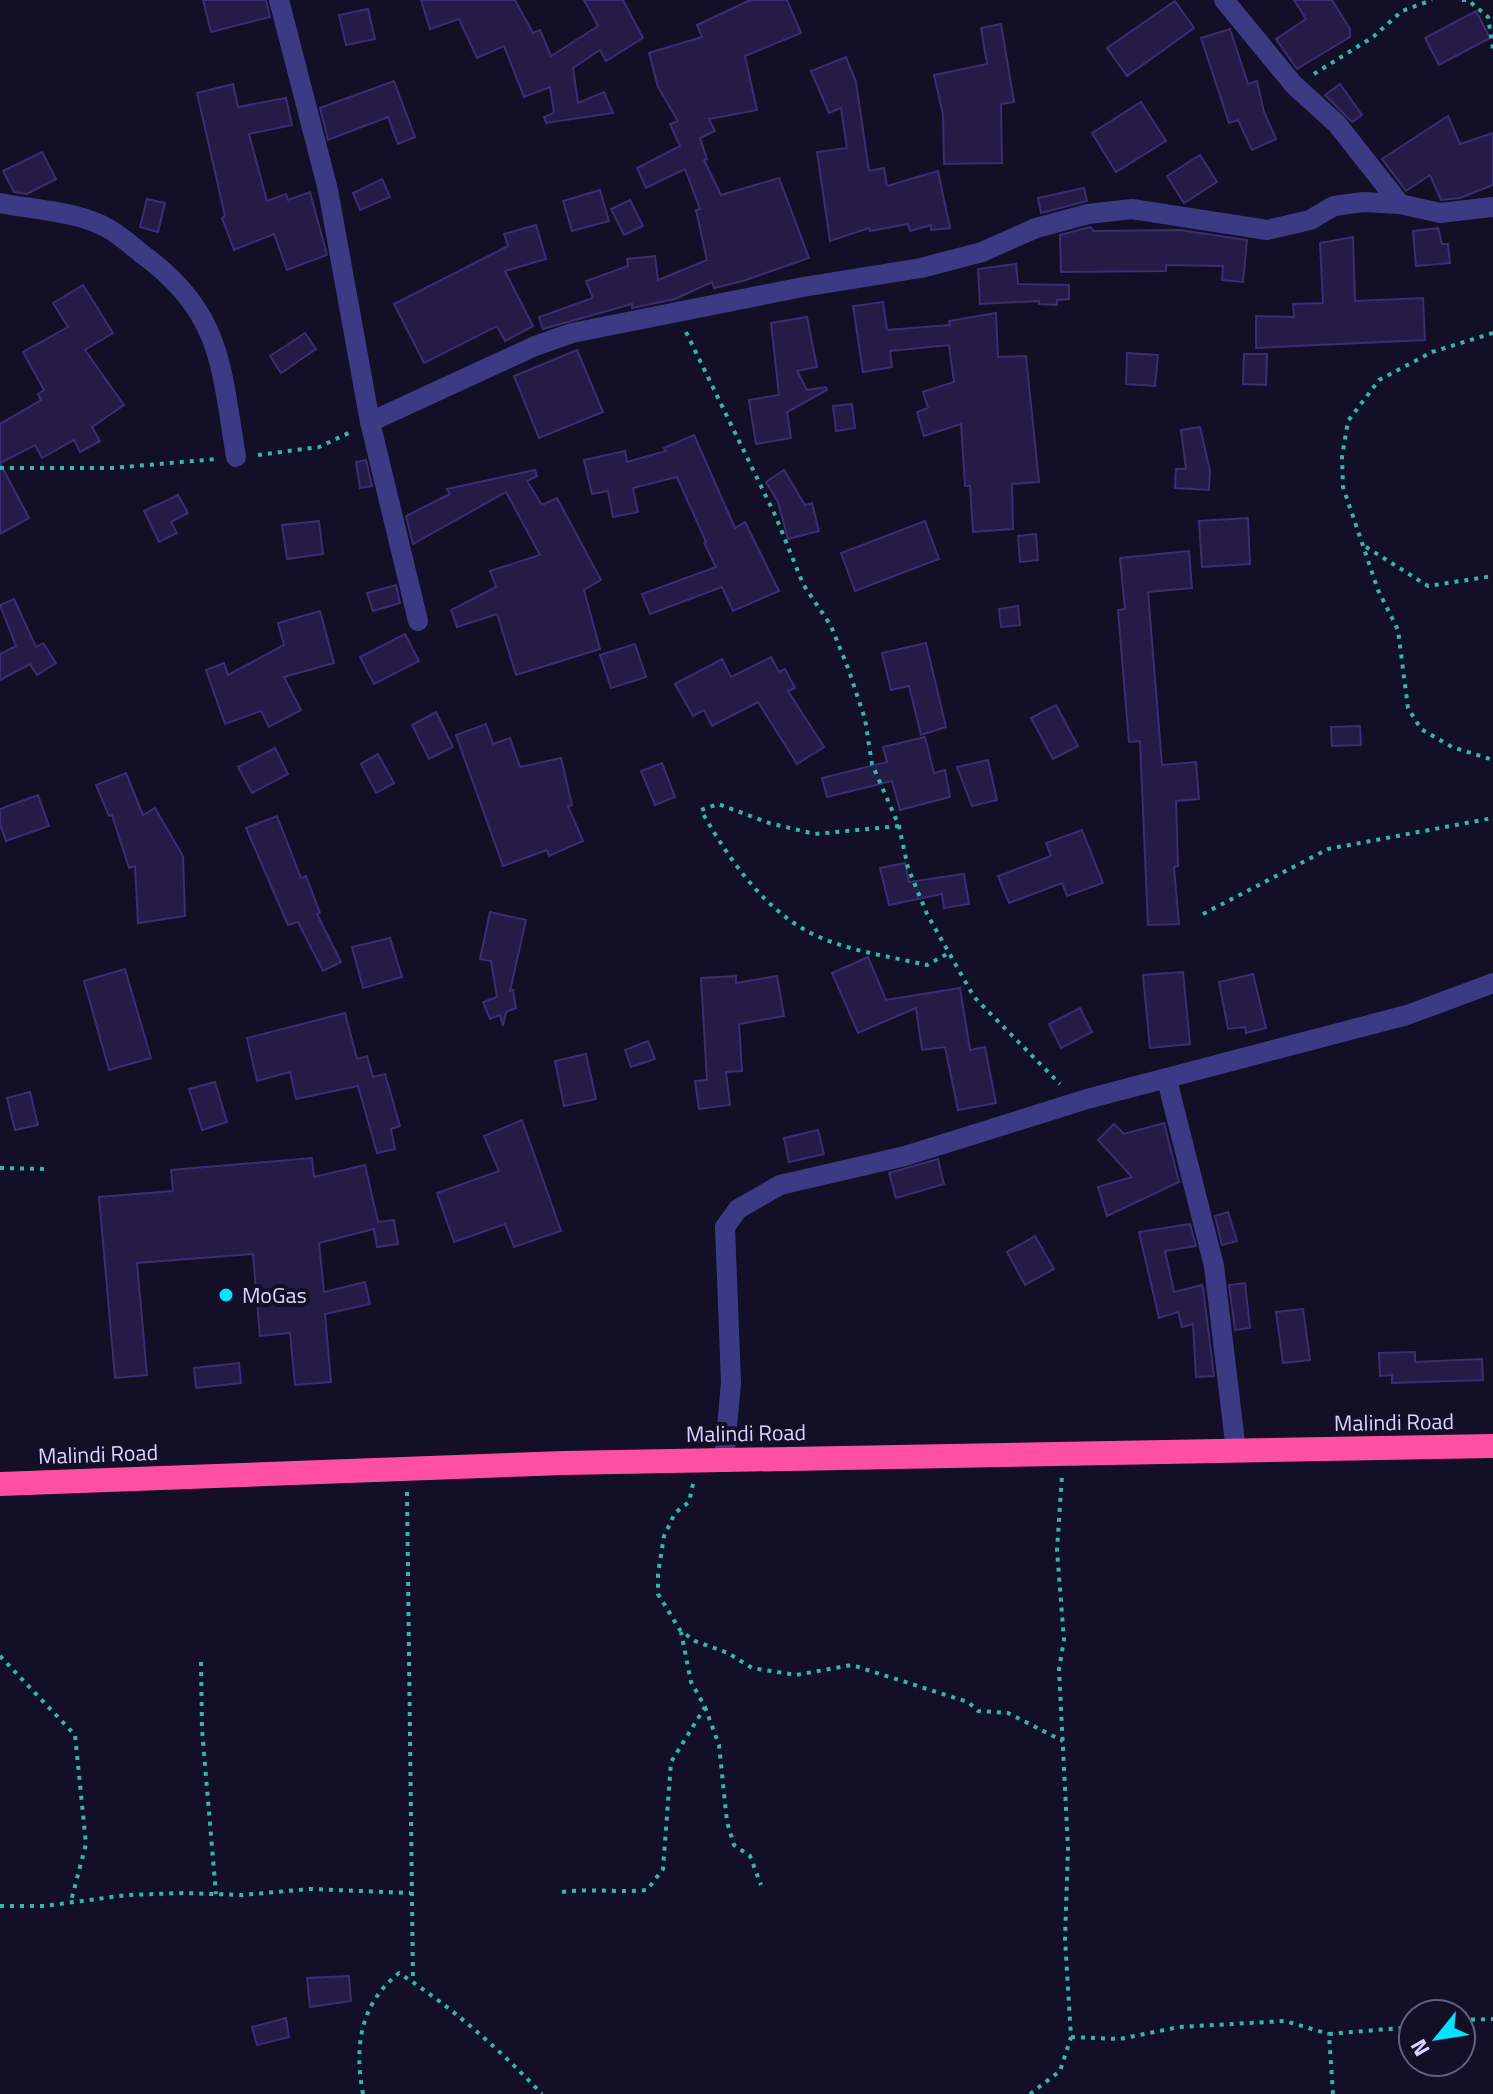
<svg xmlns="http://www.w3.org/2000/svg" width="1493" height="2094" viewBox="0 0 1493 2094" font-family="'Titillium Web',sans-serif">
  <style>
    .building { fill: #241b47; stroke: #3b2d73; stroke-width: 2 }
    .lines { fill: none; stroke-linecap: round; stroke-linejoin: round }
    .path { stroke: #2fb8b0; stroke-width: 4; stroke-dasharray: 4 6; stroke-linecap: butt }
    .minor { stroke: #3d3a85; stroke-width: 20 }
    .highway { stroke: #ff4fa3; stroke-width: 24 }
    .poi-dot { fill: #00e5ff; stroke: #130f26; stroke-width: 3 }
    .labels { text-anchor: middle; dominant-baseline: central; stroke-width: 8; stroke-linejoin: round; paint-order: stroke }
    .poi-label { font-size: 22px; fill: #d9d4ff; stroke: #130f26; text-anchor: start }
    .street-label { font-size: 22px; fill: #d9d4ff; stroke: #130f26 }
  </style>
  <rect width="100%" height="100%" fill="#130f26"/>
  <g class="building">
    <path d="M203 0H266L270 17 211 32Z"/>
    <path d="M421 0H515L533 33 540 30 551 56 598 26 584 0H623L643 38 606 61 600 50 573 68 578 103 604 92 613 113 546 123 544 117 554 113 550 87 524 97 504 46 477 58 459 19 430 29Z"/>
    <path d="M750 0H787L801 33 745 56 757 110 709 119 715 131 700 138 707 159 704 160 721 195 779 178 809 258 743 281 714 288 712 282 675 299 632 308V304L543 329 539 317 593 298 586 281 628 266 627 259 655 256 658 280 707 260 696 210 700 209 685 169 646 188 637 168 680 146 670 124 678 121 658 87 649 53 702 37 697 25Z"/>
    <path d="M1294 0H1332L1350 29V37L1297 69 1276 39 1306 19Z"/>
    <path d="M1175 1 1194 28 1127 76 1107 48Z"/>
    <path d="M368 9 375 39 346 45 339 15Z"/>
    <path d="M1476 11 1490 38 1439 65 1425 38Z"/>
    <path d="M1001 24 1014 102 1001 104 1002 163 944 164 943 114 934 75 987 64 981 28Z"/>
    <path d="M1230 29 1248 84 1257 81 1264 112 1276 139 1252 150 1238 120 1229 123 1201 38Z"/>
    <path d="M846 57 856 82 869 171 884 168 887 186 938 171 950 228 931 230V225L910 231 908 224 870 231 869 228 830 241 817 152 847 148 841 108 829 113 811 71Z"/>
    <path d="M394 81 415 137 398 144 388 117 328 140 320 108Z"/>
    <path d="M233 84 238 107 286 98 292 125 249 134 267 201 286 194 288 200 310 192 327 255 287 270 274 234 234 250 222 218 225 216 197 93Z"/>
    <path d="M1340 84 1362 115 1352 122 1325 95Z"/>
    <path d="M1141 102 1166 141 1116 172 1092 133Z"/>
    <path d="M1448 116 1460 144 1493 133V185L1460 198 1441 200 1430 175 1406 191 1382 159Z"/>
    <path d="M42 152 56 179 27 194 14 192 3 171Z"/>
    <path d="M1200 155 1217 182 1184 203 1167 176Z"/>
    <path d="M382 179 390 197 360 210 353 193Z"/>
    <path d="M1084 188 1087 201 1041 213 1038 198Z"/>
    <path d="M600 190 609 221 572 231 563 201Z"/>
    <path d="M147 199 165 203 158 232 140 227Z"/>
    <path d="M630 200 643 226 624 235 611 209Z"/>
    <path d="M536 225 546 259 505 271 533 326 505 341 497 326 424 363 394 304 508 246 504 234Z"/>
    <path d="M1090 227 1094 231 1180 230 1247 240 1243 282 1222 280 1223 266 1166 265V271L1061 272 1060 235Z"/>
    <path d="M1438 228 1442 244H1448L1450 263 1416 266 1413 231Z"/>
    <path d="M1353 237 1355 301 1423 298 1425 340 1256 348V316L1294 317 1293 304 1323 303 1320 243Z"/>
    <path d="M1016 264 1018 284 1069 285V299L1057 300V305L1039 304V301L980 304 978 269Z"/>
    <path d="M83 285 113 333 85 350 124 405 92 427 100 441 80 452 74 440 42 458 35 445 0 463 29 518 0 534V424L41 400 38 394 44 390 23 352 68 327 53 303Z"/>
    <path d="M883 302 887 330 950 325 949 321 996 313 998 357 1026 356 1039 482 1012 484 1013 529 973 532 970 486H965L961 424 924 436 917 412 928 408 923 392 954 382 949 345 890 351 892 367 863 372 853 306Z"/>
    <path d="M807 317 817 367 797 371 807 390 826 387 827 390 787 412 791 438 756 444 749 400 779 395 771 323Z"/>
    <path d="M305 333 316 349 281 373 270 356Z"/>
    <path d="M577 350 603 412 539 438 514 376Z"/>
    <path d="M1127 353 1158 355 1155 386 1126 384Z"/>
    <path d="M1244 354H1267L1266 385 1243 384Z"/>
    <path d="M852 404 855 428 836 431 833 406Z"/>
    <path d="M1200 427 1210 471 1209 490 1175 488 1176 469H1186L1181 430Z"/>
    <path d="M694 435 735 528 745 522 779 591 733 611 722 587 650 614 642 594 716 567 704 543 706 542 677 477 633 488 638 512 613 517 608 491 592 494 584 460 625 451 627 462 666 451 664 448Z"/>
    <path d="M366 460 372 486 360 488 356 462Z"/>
    <path d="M535 470 537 476 527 481 542 505 557 498 601 580 584 590 600 649 516 675 497 614 457 627 451 610 496 587 490 571 540 555 506 492 413 544 406 516 450 494 447 489Z"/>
    <path d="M784 470 805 505 812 503 819 531 788 539 778 502 766 482Z"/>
    <path d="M178 495 188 513 171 522 177 533 159 542 144 511Z"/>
    <path d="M1248 518 1250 564 1202 567 1199 521Z"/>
    <path d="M319 521 323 554 287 559 282 525Z"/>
    <path d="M925 521 939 559 855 591 841 553Z"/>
    <path d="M1036 534 1038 560 1020 562 1018 536Z"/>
    <path d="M1189 551 1192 588 1148 592 1162 765 1196 762 1199 799 1176 801 1178 866 1174 867 1179 924 1148 925 1140 741 1129 742 1118 610 1125 609 1120 558Z"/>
    <path d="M396 585 400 603 373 611 367 593Z"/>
    <path d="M14 599 36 647 43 643 56 663 37 675 30 664 0 680V654L16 646 0 605Z"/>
    <path d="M1018 606 1020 625 1001 627 999 609Z"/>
    <path d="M320 611 334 663 284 677 301 710 269 727 261 711 225 724 206 670 224 663 228 675 284 645 278 623Z"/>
    <path d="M405 634 419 661 374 684 360 657Z"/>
    <path d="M926 643 946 727 921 735 909 686 891 690 882 653Z"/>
    <path d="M635 644 646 677 611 688 600 655Z"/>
    <path d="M771 657 779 672 785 669 795 688 788 691 824 747 797 764 758 702 712 726 704 710 693 716 675 684 722 659 731 677Z"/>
    <path d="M1056 705 1078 746 1053 759 1031 718Z"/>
    <path d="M436 712 453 747 429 759 412 725Z"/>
    <path d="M486 724 493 744 510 738 520 767 561 758 572 805 568 806 583 841 549 856 547 850 503 866 456 735Z"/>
    <path d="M1360 726 1361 745 1332 746 1331 727Z"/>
    <path d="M925 737 934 773 945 770 950 797 900 810 892 781 827 797 822 778 887 762 883 747Z"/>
    <path d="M275 748 288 774 252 793 238 767Z"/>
    <path d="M378 754 394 783 376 793 361 764Z"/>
    <path d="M988 760 997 800 972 806 957 767Z"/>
    <path d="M662 763 675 797 655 805 641 771Z"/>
    <path d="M126 773 143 815 155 808 183 856 185 916 138 923 135 866 129 868 112 815 109 816 96 785Z"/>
    <path d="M38 795 49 826 6 841 0 824V809Z"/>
    <path d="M277 816 301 878 306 876 320 913 317 914 341 962 323 971 298 922 288 925 246 828Z"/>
    <path d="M1082 830 1103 883 1067 896 1062 883 1009 903 998 876 1051 856 1046 843Z"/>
    <path d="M905 863 909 882 964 874 969 904 944 908 942 894 889 905 880 868Z"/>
    <path d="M490 912 526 920 510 991 513 990 516 1008 506 1012 503 1026 500 1015 490 1019 483 1002 497 997 491 961 480 959Z"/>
    <path d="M390 938 402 977 363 988 352 947Z"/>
    <path d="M868 957 886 1000 960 988 970 1050 985 1047 996 1103 958 1110 945 1047 922 1050 916 1008 858 1033 832 973Z"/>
    <path d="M125 969 151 1058 109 1070 84 981Z"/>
    <path d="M1183 972 1190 1044 1150 1048 1143 975Z"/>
    <path d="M1253 974 1266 1028 1246 1033 1245 1027 1228 1029 1219 982Z"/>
    <path d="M736 976V983L777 976 784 1016 739 1024 742 1071 726 1072 730 1105 699 1109 695 1081 707 1080 701 978Z"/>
    <path d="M1080 1008 1092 1032 1061 1048 1049 1024Z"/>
    <path d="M345 1013 357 1059 367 1056 373 1077 385 1074 400 1126 391 1129 395 1149 377 1153 358 1086 296 1099 290 1072 257 1081 247 1038Z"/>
    <path d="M648 1041 655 1059 631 1067 625 1050Z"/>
    <path d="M586 1054 596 1099 564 1106 555 1061Z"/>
    <path d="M215 1082 227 1122 202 1130 189 1089Z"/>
    <path d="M30 1092 38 1125 15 1130 7 1098Z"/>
    <path d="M522 1120 561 1231 514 1247 505 1224 454 1242 437 1193 499 1171 484 1136Z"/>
    <path d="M1164 1123 1179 1182 1107 1216 1098 1187 1132 1177 1098 1140 1114 1124 1124 1134Z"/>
    <path d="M818 1130 824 1154 789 1162 784 1138Z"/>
    <path d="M312 1158 314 1177 365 1165 378 1222 394 1220 398 1244 377 1247 374 1229 319 1243 324 1292 365 1282 370 1304 325 1314 331 1382 295 1385 290 1333 260 1336 253 1254 137 1263 147 1375 115 1378 99 1197 173 1191 171 1170Z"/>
    <path d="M938 1159 944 1184 896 1198 889 1173Z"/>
    <path d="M1228 1212 1237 1241 1222 1245 1215 1216Z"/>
    <path d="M1190 1224 1196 1246 1165 1251 1174 1292 1202 1285 1203 1288 1214 1376 1196 1377 1193 1324 1182 1327 1178 1312 1159 1318 1139 1232Z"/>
    <path d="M1035 1236 1054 1269 1025 1285 1007 1252Z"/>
    <path d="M1245 1283 1250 1328 1235 1330 1229 1285Z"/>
    <path d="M1303 1309 1310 1360 1283 1363 1276 1312Z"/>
    <path d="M1415 1352V1362L1482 1359 1483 1380 1392 1383V1375L1380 1376 1379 1353Z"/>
    <path d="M239 1363 241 1383 196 1388 194 1368Z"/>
    <path d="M349 1976 351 2001 310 2007 307 1978Z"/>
    <path d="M286 2018 289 2037 257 2045 252 2027Z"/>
  </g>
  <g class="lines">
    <g class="path">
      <path d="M1462 0H1468L1488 17 1493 49"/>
      <path d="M1314 74 1373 37 1402 11 1432 0"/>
      <path d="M686 332 776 517 803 584 831 626 848 668 865 719 872 764 899 826 908 868 927 914 974 997 1060 1084"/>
      <path d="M1493 333 1432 352 1379 380 1348 421 1342 457 1343 487 1378 590 1398 630 1408 708 1421 729 1452 747 1493 760"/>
      <path d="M258 455 319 447 353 431"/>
      <path d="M0 468H112L217 459"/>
      <path d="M1366 547 1428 586 1493 576"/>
      <path d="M899 826 815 834 769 823 718 804 701 810C726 855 761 906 807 931 841 950 888 956 927 965L947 954"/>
      <path d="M1203 914 1328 849 1493 818"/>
      <path d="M0 1168 48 1169"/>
      <path d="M693 1484 689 1502 675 1513 664 1536 658 1574V1594L680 1630 695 1641 728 1653 752 1668 796 1675 852 1665 968 1702 978 1711 1008 1713 1063 1741"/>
      <path d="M407 1492 413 1982"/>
      <path d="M0 1656 75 1735 86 1844 71 1901"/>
      <path d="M201 1662 202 1730 216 1894"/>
      <path d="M705 1707 719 1745 727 1822 734 1845 750 1856 761 1885"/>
      <path d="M562 1892C591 1888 618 1893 647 1890L663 1869 671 1762 705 1707 691 1682 681 1632"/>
      <path d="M0 1906H44L127 1895 183 1893 242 1895 310 1889 410 1893"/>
      <path d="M1461 2020 1493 2019"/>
      <path d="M1071 2037 1120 2039 1179 2027 1285 2021 1329 2034"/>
      <path d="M363 2094C354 2046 360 2004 399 1973 453 2008 498 2048 542 2094"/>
      <path d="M1030 2094 1060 2071 1071 2037 1065 1939 1068 1848 1059 1669 1064 1640 1057 1550 1062 1475"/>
      <path d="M1333 2094 1329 2034 1413 2027"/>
    </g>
    <g class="minor">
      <path d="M279 0 328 190 370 422 418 621"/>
      <path d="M1224 0 1294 85 1337 124 1400 204 1440 213 1493 207"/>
      <path d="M0 203C35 210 76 211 107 228 120 235 131 245 142 254 222 312 221 366 236 457"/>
      <path d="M370 422 535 346 572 333 803 287 921 268 982 252 1036 228 1088 214 1132 209 1267 230 1310 220 1334 206 1363 202 1400 204"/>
      <path d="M1167 1080 1214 1266 1236 1451"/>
      <path d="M724 1459 731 1383 725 1227 738 1209 780 1185 905 1156 1087 1099 1407 1015 1493 983"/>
    </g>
    <path class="highway" d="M0 1484 564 1463 1493 1446"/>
  </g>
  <circle class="poi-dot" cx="226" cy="1295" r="8"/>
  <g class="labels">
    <g class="poi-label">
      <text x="242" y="1295">MoGas</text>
    </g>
    <g class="street-label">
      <text transform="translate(1394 1422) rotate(-1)">Malindi Road</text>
      <text transform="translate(746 1433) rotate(-1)">Malindi Road</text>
      <text transform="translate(98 1454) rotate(-2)">Malindi Road</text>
    </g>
  </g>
  <g transform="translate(1437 2038) rotate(240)"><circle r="38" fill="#130f26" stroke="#625e7d" stroke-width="2"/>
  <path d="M0-6L14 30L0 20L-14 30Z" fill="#00e5ff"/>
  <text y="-12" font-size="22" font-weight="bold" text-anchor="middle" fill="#d9d4ff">N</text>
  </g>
</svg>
